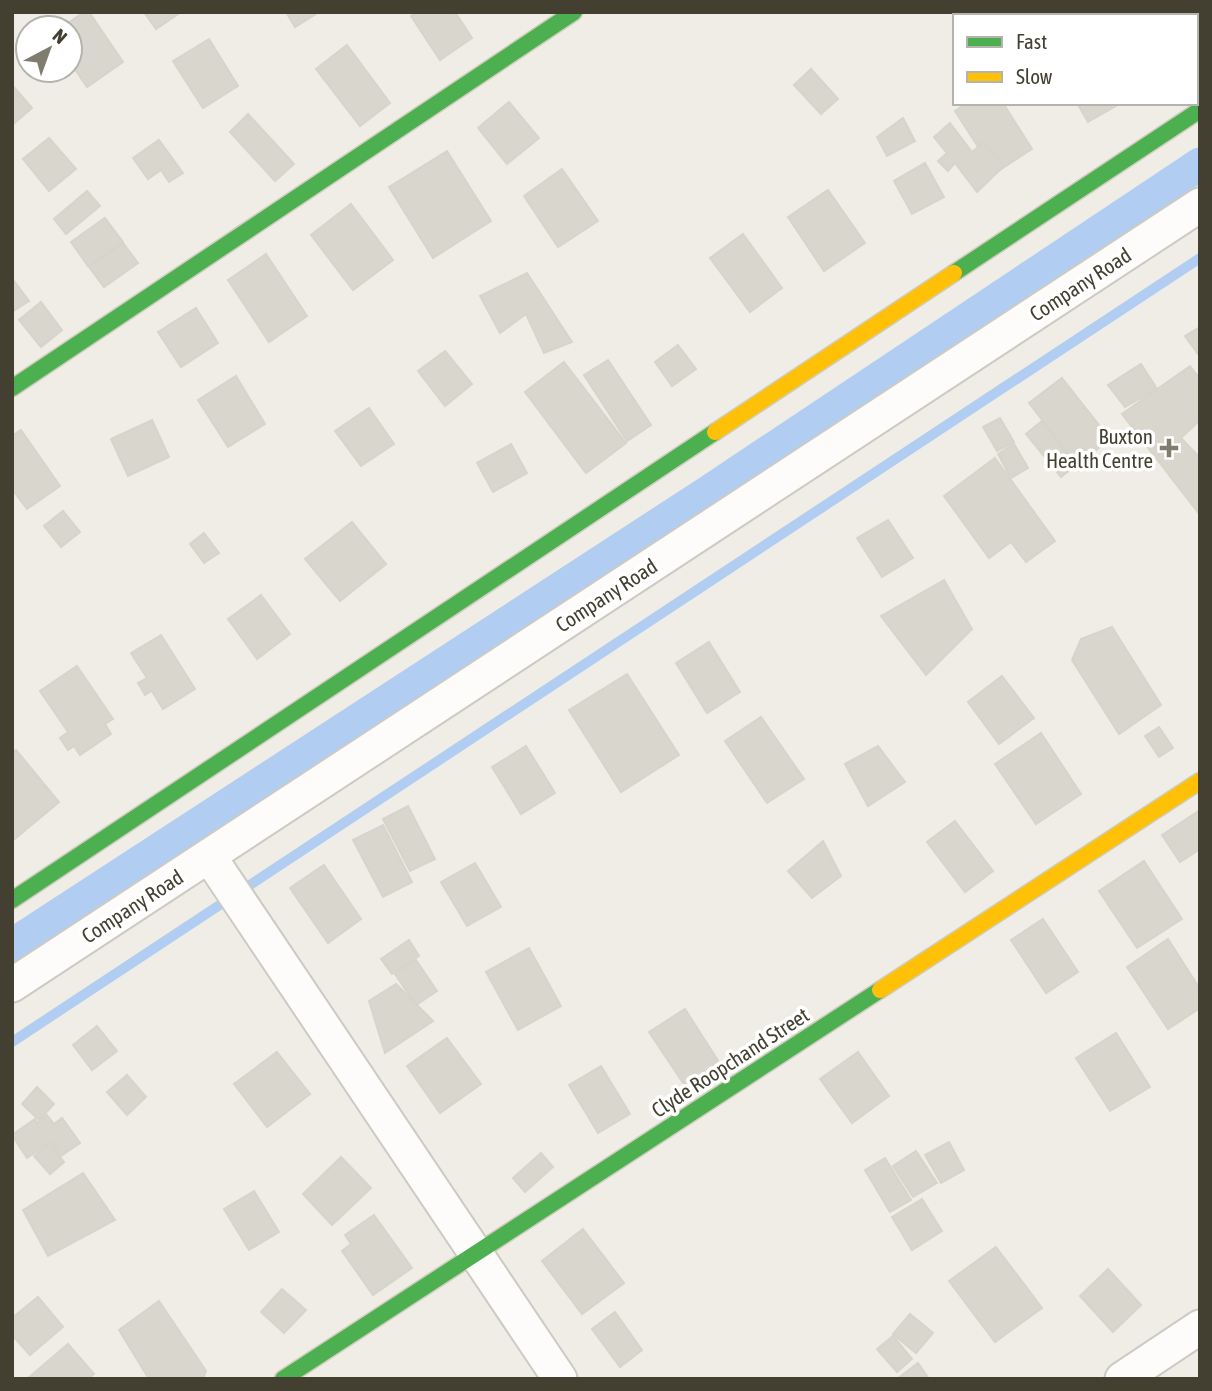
<svg xmlns="http://www.w3.org/2000/svg" width="1212" height="1391" viewBox="0 0 1212 1391" font-family="'Asap Condensed',sans-serif">
  <style>
    .lines { fill: none; stroke-linecap: round; stroke-linejoin: round }
    .stream { stroke: #b1cdf2; stroke-width: 10 }
    .canal { stroke: #b1cdf2; stroke-width: 33 }
    .building { fill: #d8d6cd; stroke: #d7d4cb; stroke-width: 2 }
    .street-casing { stroke: #cccbc3; stroke-width: 37 }
    .fast-casing { stroke: #ceccbb; stroke-width: 19 }
    .slow-casing { stroke: #ceccbb; stroke-width: 19 }
    .street { stroke: #fdfcfb; stroke-width: 33 }
    .fast { stroke: #4caf50; stroke-width: 16 }
    .slow { stroke: #ffc107; stroke-width: 16 }
    .poi-dot { fill: #807d70; stroke: #fff; stroke-width: 2.5 }
    .labels { text-anchor: middle; dominant-baseline: central; stroke-width: 7; stroke-linejoin: round; paint-order: stroke }
    .street-label { font-size: 21px; fill: #444031; stroke: #fff }
    .poi-label { font-size: 21px; fill: #444031; stroke: #fff; text-anchor: end }
  </style>
  <rect width="100%" height="100%" fill="#efede5"/>
  <g class="lines">
    <path class="stream" d="M12 1042 1200 258"/>
    <path class="canal" d="M12 945 708 492 1200 164"/>
  </g>
  <g class="building">
    <path d="M84 12H89L123 62 87 87 70 62V28H61Z"/>
    <path d="M144 12H181L156 29Z"/>
    <path d="M286 12H319L295 27Z"/>
    <path d="M417 12H455L472 38 440 60 411 16Z"/>
    <path d="M209 39 238 86 203 108 173 61Z"/>
    <path d="M347 45 390 103 360 126 316 69Z"/>
    <path d="M811 69 838 99 821 114 794 85Z"/>
    <path d="M12 85 32 108 12 125Z"/>
    <path d="M509 102 539 138 507 164 478 128Z"/>
    <path d="M967 103H1003L1032 149 995 173 955 111Z"/>
    <path d="M1077 103H1121L1088 122Z"/>
    <path d="M248 114 294 164 275 181 230 132Z"/>
    <path d="M903 118 915 141 887 156 877 137Z"/>
    <path d="M950 123 972 152 984 142 1004 166 977 192 955 163 948 171 938 161 947 153 934 137Z"/>
    <path d="M49 138 76 169 49 191 23 159Z"/>
    <path d="M159 140 183 173 169 182 161 170 148 179 133 158Z"/>
    <path d="M447 151 491 221 433 258 389 187Z"/>
    <path d="M925 163 944 197 912 214 894 181Z"/>
    <path d="M562 169 598 221 558 247 524 196Z"/>
    <path d="M828 190 865 243 824 271 788 217Z"/>
    <path d="M87 191 100 206 66 234 54 219Z"/>
    <path d="M351 204 393 260 353 290 311 235Z"/>
    <path d="M105 218 123 242 88 266 71 242Z"/>
    <path d="M743 234 782 288 750 312 710 258Z"/>
    <path d="M123 243 138 263 104 287 89 267Z"/>
    <path d="M266 254 307 316 269 342 228 280Z"/>
    <path d="M527 273 572 342 544 353 526 314 500 333 480 296Z"/>
    <path d="M12 278 29 301 12 312Z"/>
    <path d="M41 302 62 330 41 347 19 320Z"/>
    <path d="M196 308 218 343 181 367 158 332Z"/>
    <path d="M1200 327V357L1185 336Z"/>
    <path d="M678 345 696 369 672 386 655 362Z"/>
    <path d="M445 351 472 384 445 406 418 371Z"/>
    <path d="M608 360 651 425 627 441 584 375Z"/>
    <path d="M564 362 626 443 586 473 525 392Z"/>
    <path d="M1141 364 1157 389 1125 407 1108 385Z"/>
    <path d="M1190 366 1200 379V424L1198 422 1181 438 1200 458V515L1122 414Z"/>
    <path d="M236 376 265 424 228 447 198 400Z"/>
    <path d="M1062 378 1110 439 1077 465 1029 403Z"/>
    <path d="M369 408 394 444 361 466 335 431Z"/>
    <path d="M1000 418 1014 442 997 451 983 427Z"/>
    <path d="M152 420 169 457 128 476 111 439Z"/>
    <path d="M1042 421 1076 465 1061 477 1026 434Z"/>
    <path d="M21 430 60 486 27 509 12 489V436Z"/>
    <path d="M511 444 527 473 493 492 477 463Z"/>
    <path d="M1014 444 1028 468 1011 478 998 454Z"/>
    <path d="M995 458 1055 541 1026 562 1011 542 989 558 944 496Z"/>
    <path d="M63 511 80 532 61 547 44 526Z"/>
    <path d="M888 520 913 558 882 577 857 538Z"/>
    <path d="M352 522 386 564 340 601 305 559Z"/>
    <path d="M204 533 219 553 204 563 190 544Z"/>
    <path d="M944 580 972 629 926 675 881 616Z"/>
    <path d="M261 595 290 634 257 659 228 619Z"/>
    <path d="M1112 627 1161 705 1119 734 1072 660 1081 639Z"/>
    <path d="M161 635 195 689 163 709 152 691 145 695 138 683 147 678 131 653Z"/>
    <path d="M709 642 740 692 707 713 676 663Z"/>
    <path d="M77 666 113 719 105 724 111 734 80 755 74 746 68 750 60 738 68 732 40 691Z"/>
    <path d="M627 674 679 755 621 792 569 710Z"/>
    <path d="M1002 676 1034 718 999 744 968 702Z"/>
    <path d="M761 717 804 779 767 803 725 741Z"/>
    <path d="M1159 727 1173 748 1159 757 1145 736Z"/>
    <path d="M1041 733 1081 794 1036 824 995 764Z"/>
    <path d="M526 746 555 793 521 814 492 767Z"/>
    <path d="M878 746 905 782 868 806 845 764Z"/>
    <path d="M16 750 59 802 12 841V753Z"/>
    <path d="M408 806 435 859 410 871 383 819Z"/>
    <path d="M1200 810V849L1180 862 1162 835Z"/>
    <path d="M955 821 993 871 965 892 927 842Z"/>
    <path d="M383 825 412 882 383 897 353 840Z"/>
    <path d="M823 841 841 876 812 898 788 871Z"/>
    <path d="M1144 861 1182 919 1137 948 1099 891Z"/>
    <path d="M475 863 501 907 467 926 441 882Z"/>
    <path d="M324 865 361 919 328 943 290 888Z"/>
    <path d="M1043 919 1078 972 1046 993 1011 940Z"/>
    <path d="M1168 939 1200 989V1008L1168 1029 1127 967Z"/>
    <path d="M409 940 419 956 392 974 381 959Z"/>
    <path d="M529 948 561 1006 518 1030 486 972Z"/>
    <path d="M416 960 437 991 416 1005 395 974Z"/>
    <path d="M396 984 433 1021 385 1053 369 1001Z"/>
    <path d="M685 1009 722 1067 687 1089 649 1032Z"/>
    <path d="M97 1026 117 1051 92 1070 73 1045Z"/>
    <path d="M1116 1033 1150 1087 1110 1111 1076 1058Z"/>
    <path d="M447 1038 481 1084 440 1113 407 1066Z"/>
    <path d="M277 1052 310 1094 267 1127 234 1084Z"/>
    <path d="M858 1052 889 1096 852 1123 820 1079Z"/>
    <path d="M601 1066 630 1114 598 1133 569 1085Z"/>
    <path d="M127 1075 146 1097 127 1115 107 1092Z"/>
    <path d="M37 1087 54 1104 39 1120 22 1104Z"/>
    <path d="M47 1115 54 1124 62 1118 80 1143 61 1156 50 1141 27 1158 12 1135 35 1119 37 1123Z"/>
    <path d="M949 1142 964 1170 941 1183 925 1155Z"/>
    <path d="M49 1143 64 1162 50 1174 34 1156Z"/>
    <path d="M916 1151 937 1183 913 1197 893 1166Z"/>
    <path d="M541 1153 553 1167 525 1192 513 1178Z"/>
    <path d="M341 1157 371 1188 332 1225 303 1194Z"/>
    <path d="M885 1158 911 1200 890 1212 865 1170Z"/>
    <path d="M83 1173 115 1220 48 1256 23 1210Z"/>
    <path d="M254 1191 279 1232 249 1250 224 1209Z"/>
    <path d="M922 1199 942 1231 912 1250 892 1217Z"/>
    <path d="M374 1215 412 1268 373 1295 342 1251 351 1244 345 1235Z"/>
    <path d="M583 1229 624 1283 582 1314 542 1261Z"/>
    <path d="M996 1247 1042 1308 995 1342 949 1281Z"/>
    <path d="M1108 1269 1141 1305 1113 1332 1080 1296Z"/>
    <path d="M282 1289 306 1310 284 1333 261 1312Z"/>
    <path d="M38 1297 63 1327 30 1355 12 1335V1318Z"/>
    <path d="M159 1301 206 1371 203 1379H149L119 1330Z"/>
    <path d="M615 1312 642 1350 620 1367 592 1329Z"/>
    <path d="M910 1314 933 1333 916 1353 893 1334Z"/>
    <path d="M893 1336 912 1359 897 1372 877 1349Z"/>
    <path d="M68 1344 94 1374 88 1379H27Z"/>
    <path d="M918 1363 929 1379H897Z"/>
  </g>
  <g class="lines">
    <g class="street-casing">
      <g id="street">
        <path d="M209 856 560 1379"/>
        <path d="M12 985 1200 205"/>
        <path d="M1122 1379 1200 1327"/>
      </g>
    </g>
    <g class="fast-casing">
      <g id="fast">
        <path d="M954 273 1200 110"/>
        <path d="M12 388 574 12"/>
        <path d="M12 900 715 432"/>
        <path d="M283 1379 880 990"/>
      </g>
    </g>
    <g class="slow-casing">
      <g id="slow">
        <path d="M715 432 954 273"/>
        <path d="M880 990 1200 781"/>
      </g>
    </g>
    <use href="#street" class="street"/>
    <use href="#fast" class="fast"/>
    <use href="#slow" class="slow"/>
  </g>
  <path class="poi-dot" d="M1165.5 437.5h7v7h7v7h-7v7h-7v-7h-7v-7h7z"/>
  <g class="labels">
    <g class="street-label">
      <text transform="translate(1080 284) rotate(-33)">Company Road</text>
      <text transform="translate(606 595) rotate(-33)">Company Road</text>
      <text transform="translate(132 906) rotate(-33)">Company Road</text>
      <text transform="translate(730 1062) rotate(-33)">Clyde Roopchand Street</text>
    </g>
    <g class="poi-label">
      <text x="1153" y="436">Buxton<tspan x="1153" dy="24">Health Centre</tspan></text>
    </g>
  </g>
  <rect width="1212" height="1391" fill="none" stroke="#444031" stroke-width="28"/>
  <rect x="953" y="14" width="245" height="91" fill="#ffffff" stroke="#b4b3ad" stroke-width="2"/>
  <rect x="967" y="37" width="35" height="10" fill="#4caf50" stroke="#b4b3ad" stroke-width="2"/>
  <text x="1016" y="49" font-size="21" fill="#444031">Fast</text>
  <rect x="967" y="72" width="35" height="10" fill="#ffc107" stroke="#b4b3ad" stroke-width="2"/>
  <text x="1016" y="84" font-size="21" fill="#444031">Slow</text>
  <g transform="translate(49 49) rotate(41)"><circle r="33" fill="#ffffff" stroke="#b4b3ad" stroke-width="2"/>
  <path d="M0-5L12 26L0 18L-12 26Z" fill="#807d70"/>
  <text y="-10" font-size="19" font-weight="bold" text-anchor="middle" fill="#444031">N</text>
  </g>
</svg>
